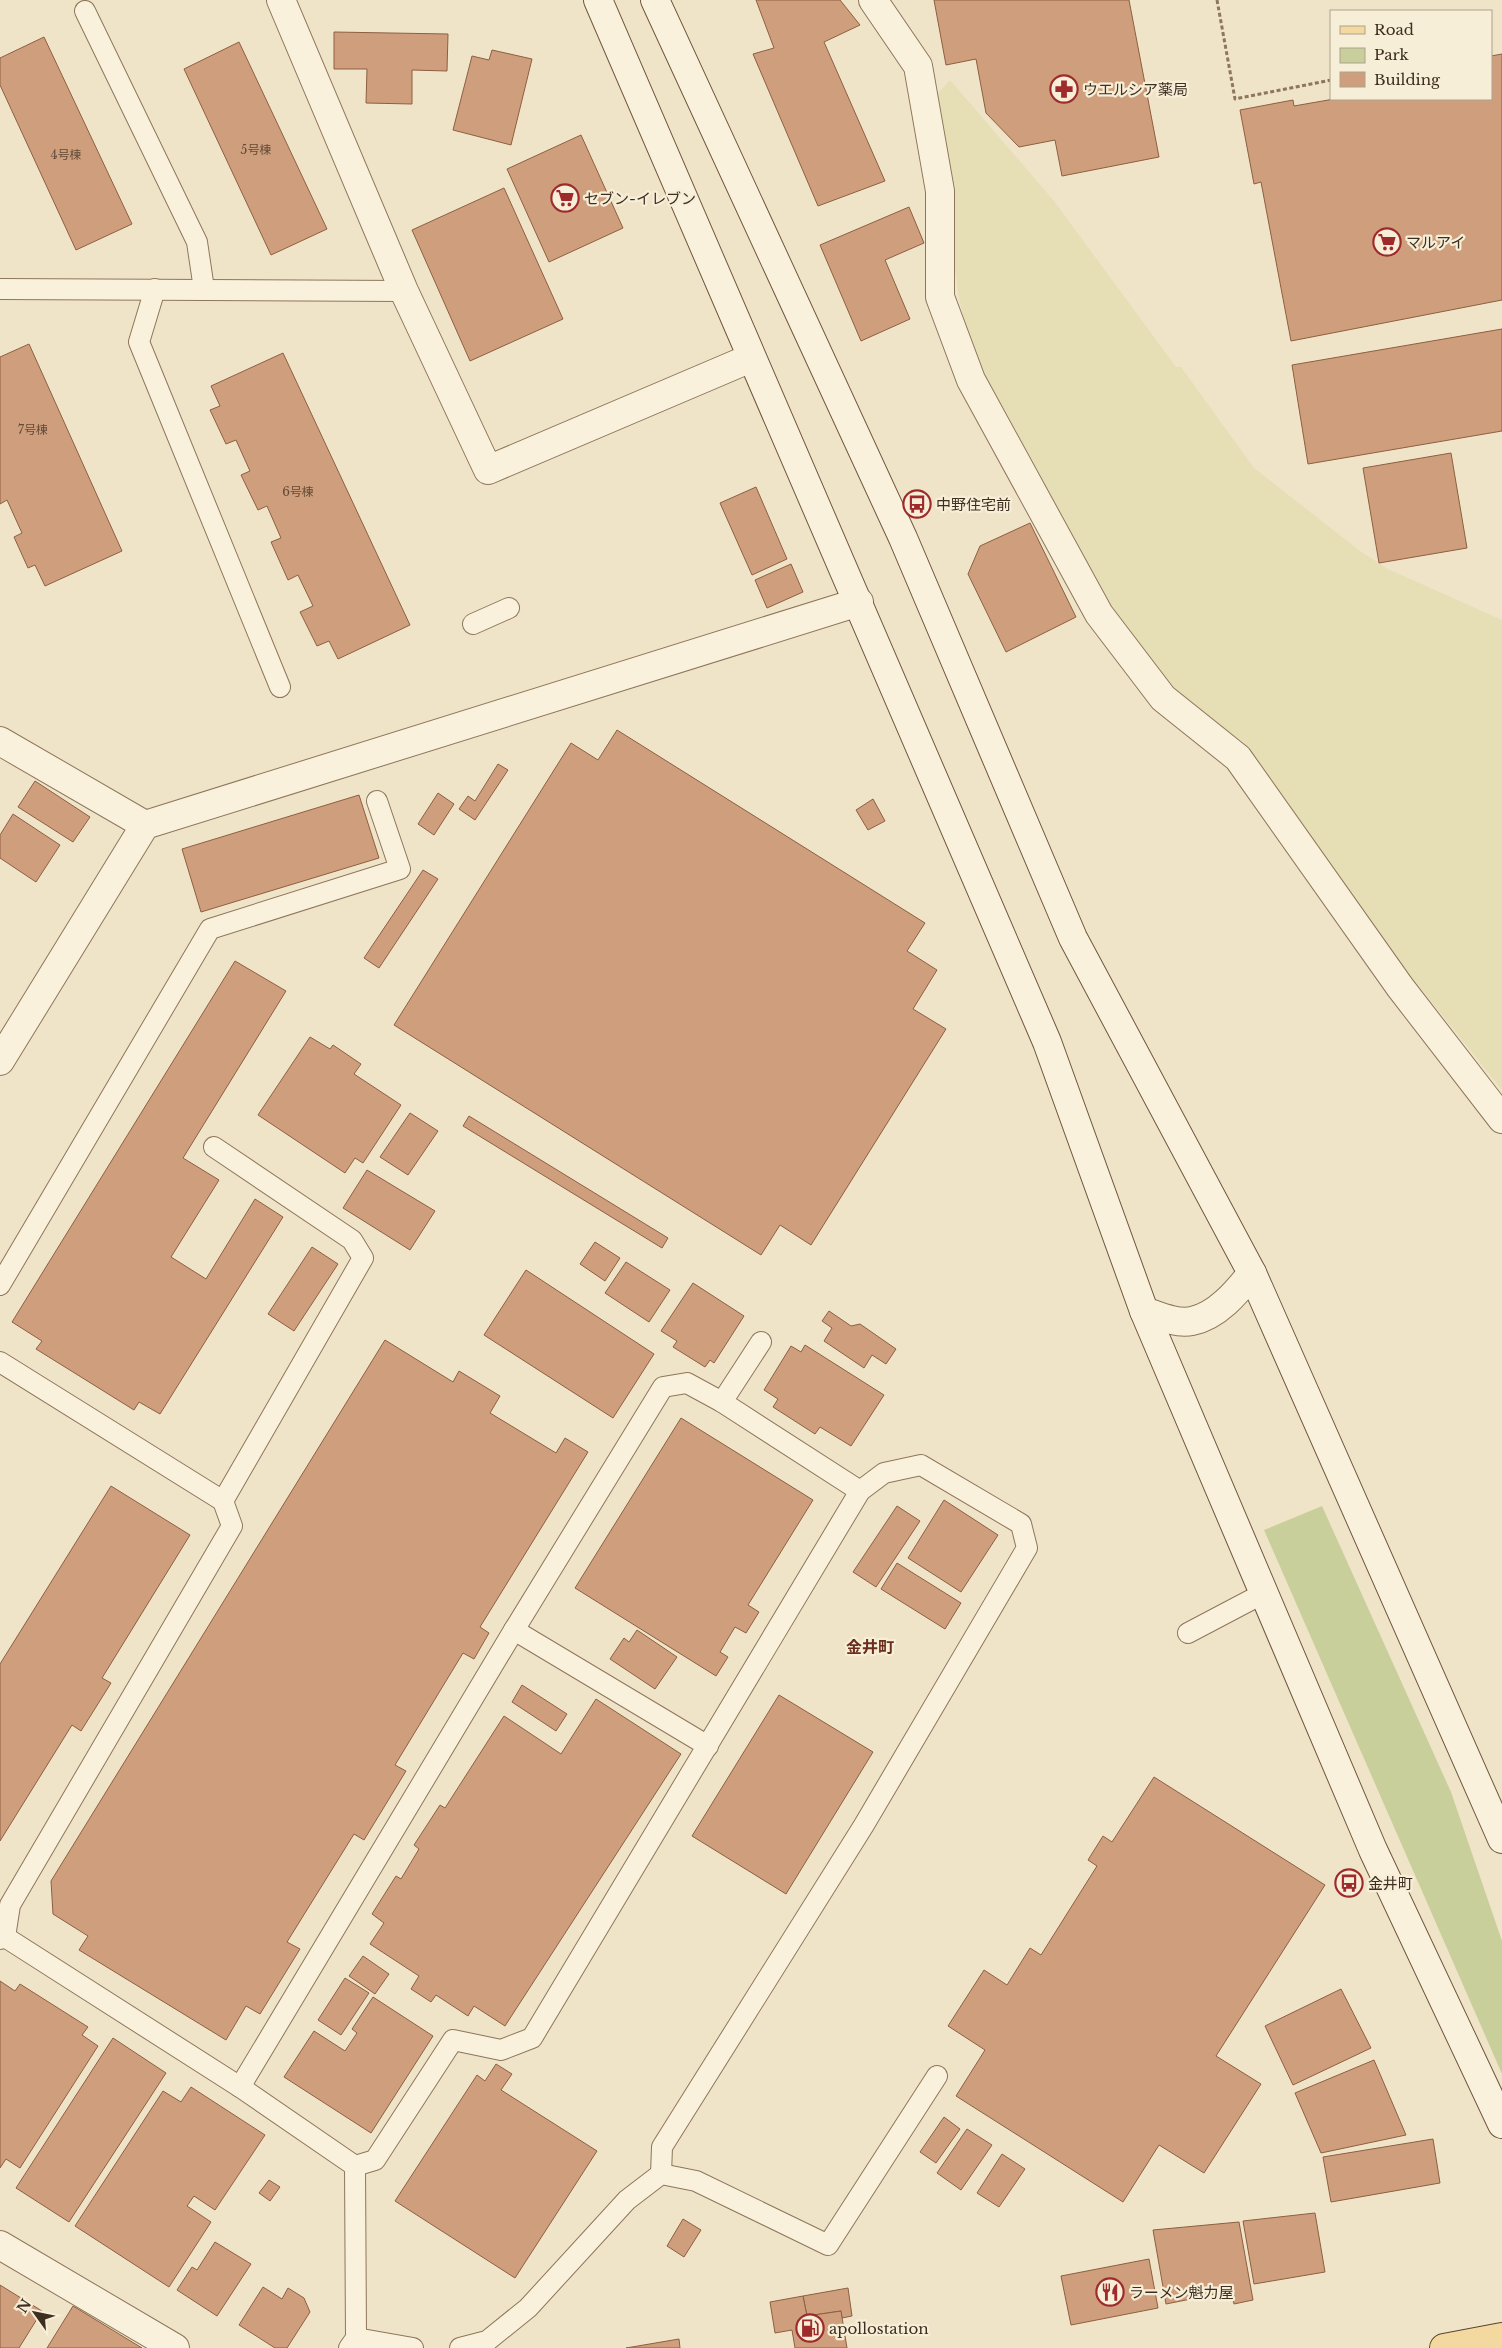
<svg xmlns="http://www.w3.org/2000/svg" width="1502" height="2348" viewBox="0 0 1502 2348" font-family="'Libre Baskerville','Noto Sans JP',serif">
  <style>
    .farmland { fill: #e6deb5 }
    .green { fill: #c9cf9b }
    .building { fill: #cf9f7d; stroke: #8d5f41 }
    .lines { fill: none; stroke-linecap: round; stroke-linejoin: round }
    .lane-casing { stroke: #8d765c; stroke-width: 22 }
    .street-casing { stroke: #8d765c; stroke-width: 30 }
    .secondary-casing { stroke: #6f573f; stroke-width: 30 }
    .primary-casing { stroke: #5b4430; stroke-width: 30 }
    .path { stroke: #8d765c; stroke-width: 3; stroke-dasharray: 4 2.5; stroke-linecap: butt }
    .lane { stroke: #faf1dc; stroke-width: 20 }
    .street { stroke: #faf1dc; stroke-width: 28 }
    .secondary { stroke: #faf1dc; stroke-width: 28 }
    .primary { stroke: #f3d9a0; stroke-width: 28 }
    .labels { text-anchor: middle; dominant-baseline: central; stroke-width: 4.5; stroke-linejoin: round; paint-order: stroke }
    .number-label { font-size: 12px; fill: #624a37 }
    .poi-label { font-size: 15px; fill: #3d2e20; stroke: #f7eed8; text-anchor: start }
    .neighbourhood-label { font-size: 16px; font-weight: bold; fill: #6b2e1e; stroke: #f7eed8 }
  </style>
  <rect width="100%" height="100%" fill="#f0e4c8"/>
  <path class="farmland" d="M950 80 1054 201 1176 367H1181L1254 468 1360 551 1388 569 1502 620V1090L1383 941 1243 741 1194 713 1162 682 1129 637 972 351 959 298 933 99Z"/>
  <path class="green" d="M1322 1506 1451 1792 1502 1941V2074L1264 1530Z"/>
  <g class="building">
    <path d="M756 0H840L860 25 824 42 885 181 818 206 753 54 774 48Z"/>
    <path d="M934 0H1129L1159 157 1062 176 1055 140 1019 147 986 113 976 59 946 65Z"/>
    <path d="M334 32 448 34 447 71 412 70V104L366 103 367 69H334Z"/>
    <path d="M44 37 132 224 76 250 0 85V58Z"/>
    <path d="M239 42 327 229 271 255 184 69Z"/>
    <path d="M492 50 532 59 511 145 453 130 472 56 489 60Z"/>
    <path d="M1502 54V300L1291 341 1261 182 1254 184 1240 110 1293 100 1294 106 1334 99H1491V56Z"/>
    <path d="M581 135 623 228 549 262 507 169Z"/>
    <path d="M504 188 563 319 470 361 412 230Z"/>
    <path d="M909 207 924 243 885 260 910 319 861 341 820 245Z"/>
    <path d="M1502 329V431L1308 464 1292 365Z"/>
    <path d="M29 344 122 551 45 586 35 565 28 568 14 537 22 533 7 500 0 504V357Z"/>
    <path d="M283 353 410 625 338 659 329 641 317 646 300 612 313 606 298 575 288 580 271 542 281 538 267 506 258 510 241 475 250 471 236 440 226 444 210 410 220 406 211 386Z"/>
    <path d="M1451 453 1467 548 1379 563 1363 468Z"/>
    <path d="M756 487 787 559 752 575 720 503Z"/>
    <path d="M1030 523 1076 617 1006 652 968 574 980 546Z"/>
    <path d="M791 564 803 592 767 608 755 580Z"/>
    <path d="M617 730 925 923 907 951 937 970 913 1009 946 1029 811 1245 780 1225 761 1255 394 1025 571 743 598 760Z"/>
    <path d="M498 764 508 770 475 820 459 809 468 796 475 801Z"/>
    <path d="M35 781 90 817 73 842 18 807Z"/>
    <path d="M438 793 454 804 434 835 418 824Z"/>
    <path d="M359 795 379 858 201 912 182 849Z"/>
    <path d="M873 799 885 821 868 830 856 810Z"/>
    <path d="M13 814 60 845 36 882 0 858V835Z"/>
    <path d="M423 870 438 879 379 968 364 958Z"/>
    <path d="M235 961 286 991 183 1158 219 1180 171 1257 206 1279 255 1199 283 1217 160 1414 139 1402 134 1410 36 1349 42 1341 12 1322Z"/>
    <path d="M310 1037 330 1049 333 1045 361 1064 354 1074 401 1105 363 1163 355 1158 345 1173 258 1115Z"/>
    <path d="M410 1113 438 1131 408 1175 380 1157Z"/>
    <path d="M469 1116 668 1238 662 1248 463 1126Z"/>
    <path d="M367 1170 435 1211 410 1250 343 1208Z"/>
    <path d="M595 1242 620 1258 605 1281 580 1264Z"/>
    <path d="M312 1247 338 1264 294 1331 268 1314Z"/>
    <path d="M626 1262 670 1290 649 1322 605 1293Z"/>
    <path d="M526 1270 654 1354 613 1418 484 1335Z"/>
    <path d="M693 1283 744 1316 714 1363 710 1360 705 1367 673 1347 677 1341 661 1331Z"/>
    <path d="M829 1311 851 1326 860 1324 896 1349 886 1364 872 1355 864 1368 824 1341 832 1328 822 1321Z"/>
    <path d="M385 1340 453 1382 459 1371 500 1396 490 1413 556 1453 565 1438 588 1452 480 1627 489 1633 474 1659 463 1653 395 1765 406 1771 364 1840 354 1834 287 1942 300 1949 260 2014 246 2006 226 2040 79 1950 88 1936 53 1914 51 1881Z"/>
    <path d="M805 1345 884 1395 851 1446 820 1427 815 1434 773 1407 778 1399 764 1390 791 1346 801 1352Z"/>
    <path d="M681 1418 813 1500 748 1605 759 1612 746 1633 735 1627 720 1652 728 1657 716 1676 575 1588Z"/>
    <path d="M111 1486 190 1535 102 1678 111 1683 81 1731 72 1725 0 1841V1664Z"/>
    <path d="M944 1500 998 1535 961 1592 908 1558Z"/>
    <path d="M897 1506 920 1521 876 1587 853 1572Z"/>
    <path d="M897 1563 961 1603 945 1629 881 1589Z"/>
    <path d="M637 1630 677 1657 655 1689 610 1659 624 1638 629 1642Z"/>
    <path d="M522 1685 567 1714 556 1731 512 1702Z"/>
    <path d="M779 1695 873 1752 786 1894 692 1836Z"/>
    <path d="M596 1699 681 1754 505 2026 474 2006 468 2016 436 1995 431 2002 411 1989 419 1976 370 1944 384 1923 372 1914 396 1876 401 1879 419 1849 414 1845 440 1805 445 1808 504 1716 561 1754Z"/>
    <path d="M1154 1777 1325 1885 1216 2056 1261 2084 1204 2173 1159 2145 1123 2202 956 2096 985 2050 948 2026 984 1970 1007 1985 1030 1948 1041 1955 1097 1866 1088 1860 1103 1836 1112 1842Z"/>
    <path d="M363 1956 389 1974 375 1994 349 1976Z"/>
    <path d="M345 1978 369 1993 341 2035 318 2020Z"/>
    <path d="M0 1981 15 1991 20 1984 88 2027 82 2035 98 2046 20 2168 6 2159 0 2168Z"/>
    <path d="M1341 1989 1371 2048 1293 2085 1265 2026Z"/>
    <path d="M373 1997 433 2036 371 2133 284 2077 314 2031 345 2051 357 2033 352 2029Z"/>
    <path d="M113 2038 166 2073 69 2222 16 2188Z"/>
    <path d="M1374 2060 1406 2135 1321 2153 1295 2093Z"/>
    <path d="M496 2064 512 2074 501 2090 597 2151 515 2278 395 2201 477 2075 485 2081Z"/>
    <path d="M191 2087 265 2135 215 2210 194 2196 187 2206 211 2222 169 2287 75 2226 163 2091 181 2102Z"/>
    <path d="M944 2117 960 2129 936 2163 920 2152Z"/>
    <path d="M967 2129 992 2145 961 2190 937 2173Z"/>
    <path d="M1433 2139 1440 2183 1331 2202 1323 2157Z"/>
    <path d="M1002 2154 1025 2169 999 2207 977 2193Z"/>
    <path d="M269 2180 280 2187 270 2201 259 2193Z"/>
    <path d="M1315 2213 1325 2272 1254 2284 1243 2221Z"/>
    <path d="M683 2219 701 2230 684 2257 667 2246Z"/>
    <path d="M1239 2222 1253 2300 1234 2304 1231 2291 1166 2304 1153 2230Z"/>
    <path d="M215 2242 251 2264 217 2316 177 2290 192 2267 197 2270Z"/>
    <path d="M1149 2259 1158 2308 1071 2325 1061 2276Z"/>
    <path d="M0 2285 42 2311 19 2348H0Z"/>
    <path d="M263 2287 282 2299 288 2288 304 2298 310 2312 287 2348H275L239 2325Z"/>
    <path d="M848 2288 852 2316 842 2318 841 2311 807 2316 803 2296Z"/>
    <path d="M803 2296 807 2316 841 2311 847 2348H795L792 2330 775 2333 770 2302Z"/>
    <path d="M73 2306 142 2348H47Z"/>
    <path d="M679 2339 680 2348H626Z"/>
  </g>
  <g class="lines">
    <g class="lane-casing">
      <g id="lane">
        <path d="M85 11 197 242 204 289"/>
        <path d="M0 289 404 291"/>
        <path d="M155 289 139 342 280 687"/>
        <path d="M473 624 509 608"/>
        <path d="M214 1147 352 1240 363 1258 223 1501"/>
        <path d="M0 1285 210 929 400 869 377 801"/>
        <path d="M0 1362 223 1501 232 1526 10 1905 5 1937"/>
        <path d="M722 1402 761 1342"/>
        <path d="M514 1630 708 1746"/>
        <path d="M1188 1633 1264 1593"/>
        <path d="M0 1939 5 1937 240 2087 355 2166 356 2338 349 2348"/>
        <path d="M240 2087 514 1630 663 1387 687 1383 722 1402 860 1491"/>
        <path d="M355 2166 375 2160 453 2040 501 2050 532 2038 860 1491 884 1473 921 1465 1021 1524 1027 1548 864 1825 662 2147 661 2174"/>
        <path d="M356 2338 413 2348"/>
        <path d="M460 2348 487 2341 528 2308 627 2200 661 2174 696 2181 828 2245 937 2076"/>
      </g>
    </g>
    <g class="street-casing">
      <g id="street">
        <path d="M281 0 404 291 488 470 751 358"/>
        <path d="M873 0 918 66 940 191V297L971 380 1099 614 1163 698 1238 758 1400 987 1502 1119"/>
        <path d="M0 741 145 825"/>
        <path d="M0 1061 145 825 859 602"/>
        <path d="M1144 1311C1159 1316 1176 1324 1192 1321 1217 1316 1237 1292 1252 1273"/>
        <path d="M0 2245 175 2348"/>
      </g>
    </g>
    <g class="secondary-casing">
      <g id="secondary">
        <path d="M598 0 1047 1042 1144 1311 1373 1850 1502 2124"/>
        <path d="M655 0 903 538 1073 938 1252 1273 1502 1839"/>
      </g>
    </g>
    <g class="primary-casing">
      <path id="primary" d="M1444 2348 1502 2337"/>
    </g>
    <path class="path" d="M1217 0 1235 99 1331 80"/>
    <use href="#lane" class="lane"/>
    <use href="#street" class="street"/>
    <use href="#secondary" class="secondary"/>
    <use href="#primary" class="primary"/>
  </g>
  <defs>
    <g id="pharmacy-ring" transform="scale(1.4375)"><circle r="9.5" fill="#f7eed8" stroke="#9e2a2b" stroke-width="1.5"/><path d="M-2-6h4v4h4v4h-4v4h-4v-4h-4v-4h4Z" fill="#9e2a2b"/></g>
    <g id="supermarket-ring" transform="scale(1.4375)"><circle r="9.5" fill="#f7eed8" stroke="#9e2a2b" stroke-width="1.5"/><path d="M-6-5.5h2.5l.6 2H6L4.5 2H-2.5L-4.4-4H-6ZM-1.5 3.2a1.3 1.3 0 1 0 .1 0ZM3 3.2a1.3 1.3 0 1 0 .1 0Z" fill="#9e2a2b"/></g>
    <g id="bus-ring" transform="scale(1.4375)"><circle r="9.5" fill="#f7eed8" stroke="#9e2a2b" stroke-width="1.5"/><path d="M-5-6H5V4H4V6H2V4H-2V6H-4V4H-5ZM-3.5-4V0h7V-4ZM-3.5 1.2v1.5H-2V1.2ZM2 1.2v1.5H3.5V1.2Z" fill="#9e2a2b"/></g>
    <g id="restaurant-ring" transform="scale(1.4375)"><circle r="9.5" fill="#f7eed8" stroke="#9e2a2b" stroke-width="1.5"/><path d="M-5-6h1v4h1v-4h1v4h1v-4h1v5L-1.5 .5V6h-2V.5L-5-1ZM5-6V6H3V1.5H1.5Q1.5-4 5-6Z" fill="#9e2a2b"/></g>
    <g id="fuel-ring" transform="scale(1.4375)"><circle r="9.5" fill="#f7eed8" stroke="#9e2a2b" stroke-width="1.5"/><path d="M-5.5-6h7V0h2V4h1.3V-2.5L3-4.5l.8-.8L6-3V5H2.5V1h-1V6h-7ZM-4.2-4.7v3.2H.2V-4.7Z" fill="#9e2a2b"/></g>
  </defs>
  <g fill-rule="evenodd">
    <use href="#pharmacy-ring" x="1064" y="89"/>
    <use href="#supermarket-ring" x="565" y="198"/>
    <use href="#supermarket-ring" x="1387" y="242"/>
    <use href="#bus-ring" x="917" y="504"/>
    <use href="#bus-ring" x="1349" y="1883"/>
    <use href="#restaurant-ring" x="1110" y="2292"/>
    <use href="#fuel-ring" x="810" y="2328"/>
  </g>
  <g class="labels">
    <g class="number-label">
      <text x="256" y="149">5号棟</text>
      <text x="66" y="154">4号棟</text>
      <text x="33" y="429">7号棟</text>
      <text x="298" y="491">6号棟</text>
    </g>
    <g class="poi-label">
      <text x="1083" y="89">ウエルシア薬局</text>
      <text x="584" y="198">セブン-イレブン</text>
      <text x="1406" y="242">マルアイ</text>
      <text x="936" y="504">中野住宅前</text>
      <text x="1368" y="1883">金井町</text>
      <text x="1129" y="2292">ラーメン魁力屋</text>
      <text x="829" y="2328">apollostation</text>
    </g>
    <g class="neighbourhood-label">
      <text x="870" y="1647">金井町</text>
    </g>
  </g>
  <rect x="1330" y="10" width="162" height="90" fill="#f7eed8" stroke="#ada18e"/>
  <rect x="1340" y="26" width="25" height="8" fill="#f3d9a0" stroke="#ada18e"/>
  <text x="1374" y="35" font-size="15" fill="#3d2e20">Road</text>
  <rect x="1340" y="48" width="25" height="15" fill="#c9cf9b" stroke="#ada18e"/>
  <text x="1374" y="60" font-size="15" fill="#3d2e20">Park</text>
  <rect x="1340" y="72" width="25" height="15" fill="#cf9f7d" stroke="#ada18e"/>
  <text x="1374" y="85" font-size="15" fill="#3d2e20">Building</text>
  <g transform="translate(35 2313) rotate(303)" stroke="#f7eed8" stroke-width="4" paint-order="stroke">
  <path d="M0-4L9 19L0 12L-9 19Z" fill="#3d2e20"/>
  <text y="-8" font-size="14" font-weight="bold" text-anchor="middle" fill="#3d2e20">N</text>
  </g>
</svg>
